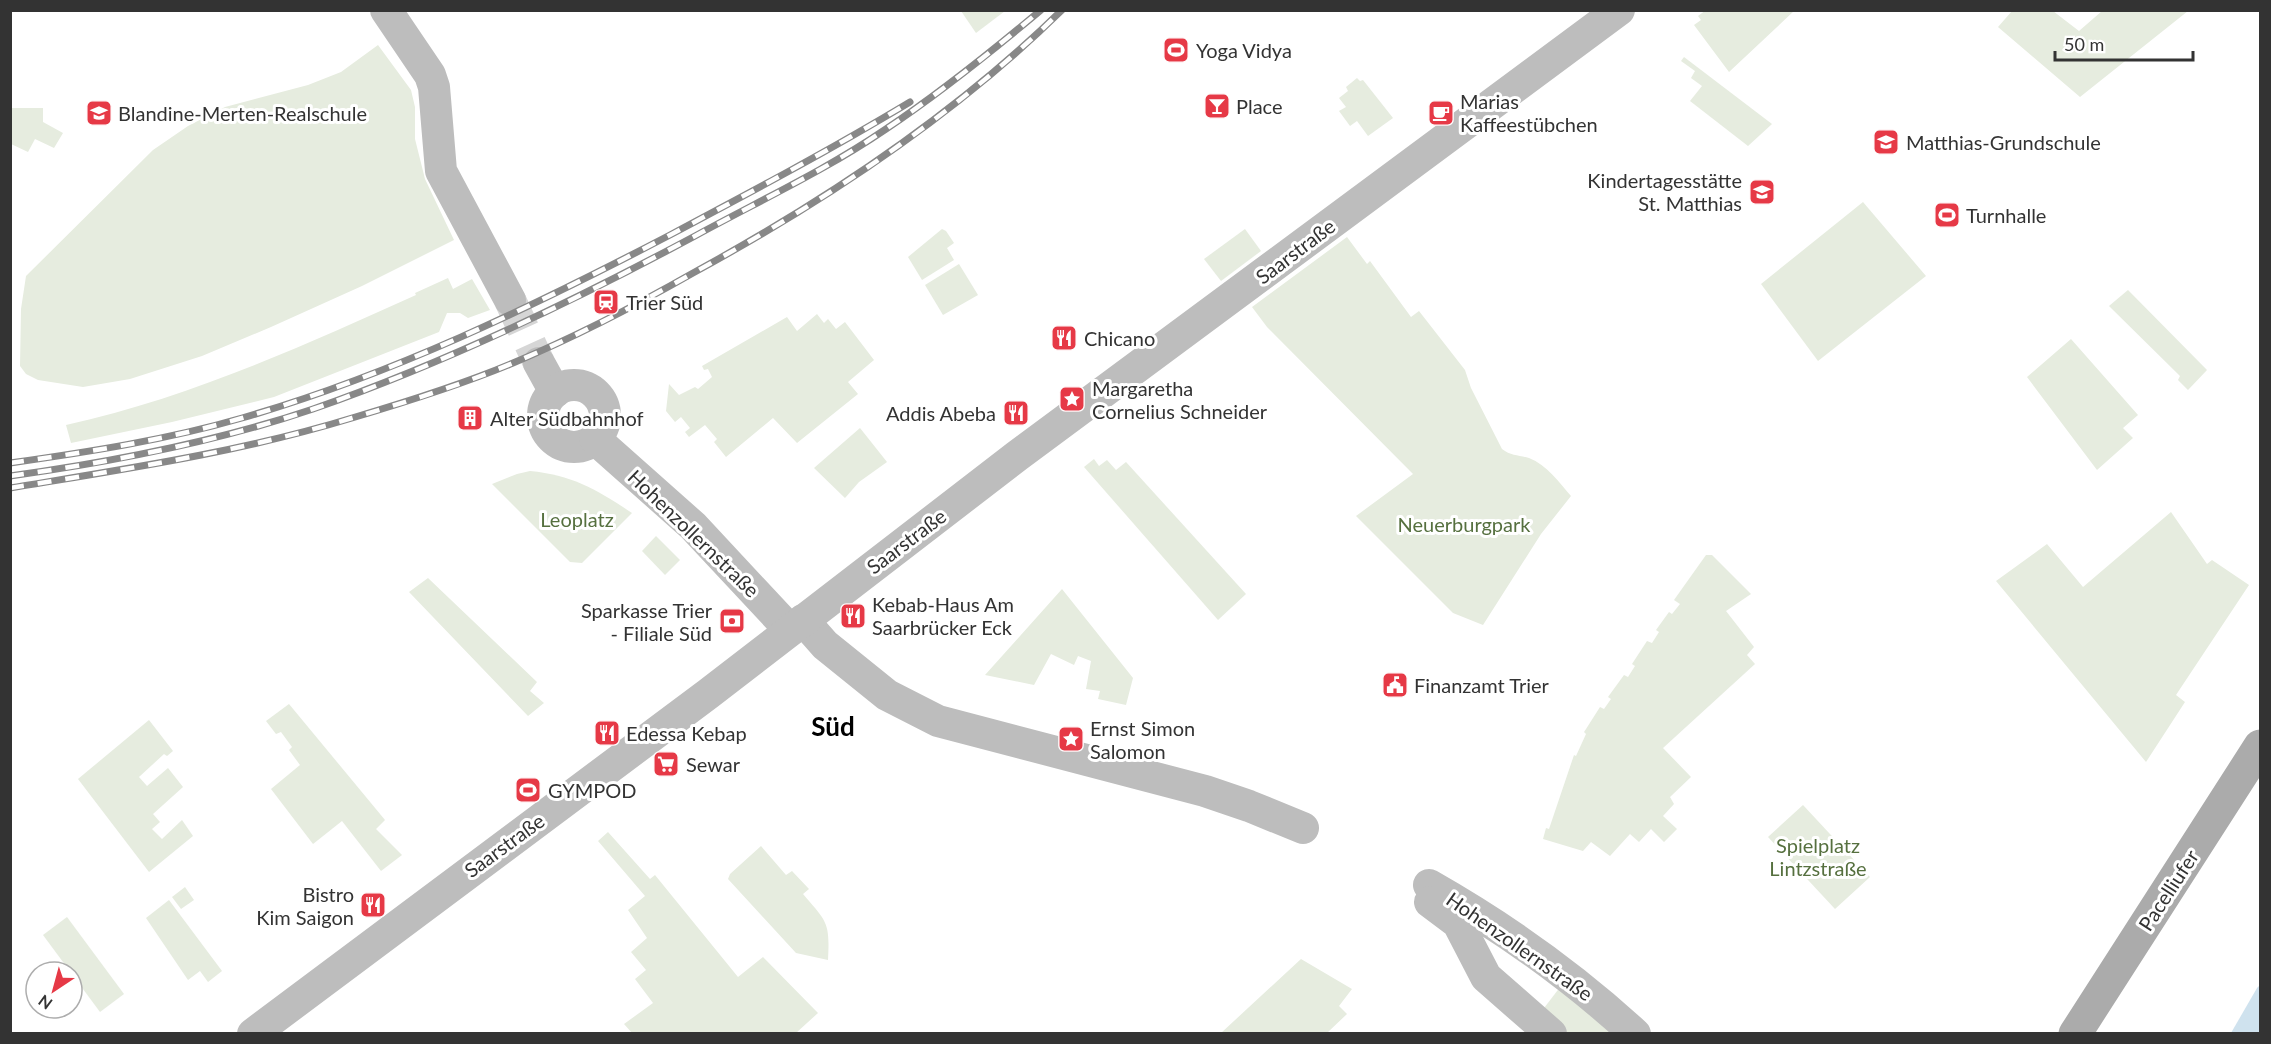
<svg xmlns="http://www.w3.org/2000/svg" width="2271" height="1044" viewBox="0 0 2271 1044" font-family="Lato,sans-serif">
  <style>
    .green { fill: #e6ecdf }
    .water { fill: #cfe2ee }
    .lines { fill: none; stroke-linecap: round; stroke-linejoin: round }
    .secondary-tunnel { stroke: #d6d6d6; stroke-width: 32; stroke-dasharray: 32 16; stroke-linecap: butt }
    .secondary { stroke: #bdbdbd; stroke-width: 32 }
    .primary { stroke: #ababab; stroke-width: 33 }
    .rail-casing { stroke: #888; stroke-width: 7 }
    .rail { stroke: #fff; stroke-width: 4.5; stroke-dasharray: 14; stroke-linecap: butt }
    .labels { text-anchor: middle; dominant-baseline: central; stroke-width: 6; stroke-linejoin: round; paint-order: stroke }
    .poi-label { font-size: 20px; fill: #333; stroke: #fff; text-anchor: start }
    .street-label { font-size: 20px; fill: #333; stroke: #fff }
    .park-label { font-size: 20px; fill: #56703f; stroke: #fff }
    .district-label { font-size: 26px; font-weight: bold; fill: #000; stroke: #fff }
  </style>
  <rect width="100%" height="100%" fill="#fff"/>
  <g class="green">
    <path d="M1706 10H1794V11L1729 72 1694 25 1701 20 1698 16Z"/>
    <path d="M961 11H1005L976 33Z"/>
    <path d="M2012 11H2053L2079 31 2102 11H2188L2080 97 1998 27Z"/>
    <path d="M378 45 411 90 415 107V139L425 179 454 240 362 286 271 327 202 356 130 379 83 387 38 380 26 374 20 366 21 309 26 276 153 150 188 126 225 107 308 85 341 72Z"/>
    <path d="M1684 57 1772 124 1748 146 1690 101 1702 86 1691 78 1695 71 1681 61Z"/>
    <path d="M1357 78 1360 81 1363 80 1393 118 1368 136 1357 121 1350 126 1339 111 1346 107 1339 98 1348 91 1346 87Z"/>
    <path d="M11 108H43V122L63 133 54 148 35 139 28 152 11 144Z"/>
    <path d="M1863 202 1926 276 1818 361 1761 284Z"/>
    <path d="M942 229 946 231 954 243 947 248 954 260 922 280 908 257Z"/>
    <path d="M1245 229 1261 251 1221 281 1204 259Z"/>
    <path d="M1347 237 1367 264 1370 261 1411 317 1419 311 1465 370 1471 388 1502 449C1511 456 1519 455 1529 458 1547 465 1559 482 1571 496L1541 534 1483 625 1453 613 1356 516 1413 474 1267 327 1252 307Z"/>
    <path d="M959 264 978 295 943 315 925 285Z"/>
    <path d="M448 278 453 289 472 279 490 310 468 318 460 313H447L439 332 274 397 172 422 71 443 66 425C188 398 303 346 416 295L415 293Z"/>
    <path d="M2128 290 2207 370 2188 390 2178 380 2180 376 2109 306Z"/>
    <path d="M817 314 824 323 828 319 836 329 845 322 874 360 848 382 858 394 797 443 773 418 726 457 714 442 717 439 705 425 689 437 685 432 690 428 681 417 675 422 666 411 669 384 679 395 695 387 698 389 712 377 708 369 704 370 702 366 787 317 797 331Z"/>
    <path d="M2071 339 2138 415 2123 428 2133 438 2097 470 2027 377Z"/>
    <path d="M860 428 887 462 859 482 845 498 814 468Z"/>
    <path d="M1094 459 1099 466 1107 460 1116 470 1126 462 1246 594 1218 620 1084 467Z"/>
    <path d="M530 471C573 475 597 490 632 513L582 563 570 562 492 484 517 474Z"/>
    <path d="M2171 512 2207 564 2212 560 2249 585 2176 695 2185 702 2146 762 1996 581 2047 544 2083 587Z"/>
    <path d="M656 536 680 560 665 575 642 551Z"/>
    <path d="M1706 555H1712L1751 594 1726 611 1754 647 1747 655 1755 664 1663 748 1691 777 1670 797 1674 804 1663 816 1677 829 1664 842 1651 829 1639 842 1630 834 1610 856 1591 842 1583 851 1543 839 1546 828 1549 829 1574 755 1576 756 1586 734 1584 732 1586 729 1600 707 1604 709 1611 699 1608 697 1624 675 1628 677 1635 666 1632 664 1647 641 1652 643 1659 632 1656 630 1669 612 1672 614 1680 604 1674 600Z"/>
    <path d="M428 578 537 682 530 691 544 703 528 716 409 592Z"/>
    <path d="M1062 589 1133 678 1126 705 1098 699 1100 691 1086 689 1091 661 1078 656 1074 665 1051 654 1034 685 985 675Z"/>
    <path d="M289 704 385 820 376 829 402 855 381 871 342 821 313 844 271 789 300 765 289 750 292 747 281 732 276 734 266 721Z"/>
    <path d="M149 720 173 751 167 756 164 754 139 777 147 786 168 768 183 787 153 814 160 822 152 829 162 839 182 820 193 836 149 872 78 779Z"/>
    <path d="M1803 805 1870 877 1835 909 1768 837Z"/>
    <path d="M608 832 650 879 655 875 738 977 763 957 818 1013 796 1033H632L624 1024 653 1003 635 979 646 970 631 952 647 938 628 910 645 896 598 841Z"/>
    <path d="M761 846 786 875 792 871 809 889 803 894C827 922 830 922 828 960L796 953 728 879 730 874Z"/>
    <path d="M185 887 194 900 181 909 172 897Z"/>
    <path d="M169 900 222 971 208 982 200 971 188 980 146 918Z"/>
    <path d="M67 917 124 994 100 1012 43 935Z"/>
    <path d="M1301 959 1352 989 1339 1006 1347 1014 1327 1033H1221Z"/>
    <path d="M1564 982 1622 1033H1565L1541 1012Z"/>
  </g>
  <path class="water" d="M2260 985V1033H2231L2257 988Z"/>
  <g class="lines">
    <path class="secondary-tunnel" d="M510 300 539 363"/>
    <g class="secondary">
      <path d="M386 10 430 75 434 87 441 171 510 300"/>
      <path d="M539 363 555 392"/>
      <circle cx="574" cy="416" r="31"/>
      <path d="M595 439 693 526 790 630"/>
      <path d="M803 620 825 645 887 695 938 721 1205 791 1249 806 1303 828"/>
      <path d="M1429 885C1503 927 1572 976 1635 1034"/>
      <path d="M1430 902 1458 923 1486 977 1551 1034"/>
      <path d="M253 1034 708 694 1017 456 1619 10"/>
    </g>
    <path class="primary" d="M2075 1034 2260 746"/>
    <g class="rail-casing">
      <g id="rail">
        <path d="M10 463C88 452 166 440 242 418 391 375 532 307 670 235 751 192 832 149 910 102"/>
        <path d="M10 476C112 462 216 442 313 409 445 363 572 302 695 236 759 201 826 170 886 129 940 93 991 52 1041 10"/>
        <path d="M10 488C125 469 241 452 352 418 406 402 461 385 513 363 575 337 635 306 693 273 825 201 954 116 1062 10"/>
      </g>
    </g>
    <use href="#rail" class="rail"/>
  </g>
  <defs>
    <g id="stadium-square" transform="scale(1.35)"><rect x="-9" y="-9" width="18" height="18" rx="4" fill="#e63946" stroke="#fff"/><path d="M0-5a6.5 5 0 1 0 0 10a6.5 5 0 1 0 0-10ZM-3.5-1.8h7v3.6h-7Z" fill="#fff"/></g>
    <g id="bar-square" transform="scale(1.35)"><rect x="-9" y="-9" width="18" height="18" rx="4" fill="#e63946" stroke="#fff"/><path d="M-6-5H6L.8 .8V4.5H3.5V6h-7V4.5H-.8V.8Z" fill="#fff"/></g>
    <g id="school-square" transform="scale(1.35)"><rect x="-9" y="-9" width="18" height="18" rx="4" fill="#e63946" stroke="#fff"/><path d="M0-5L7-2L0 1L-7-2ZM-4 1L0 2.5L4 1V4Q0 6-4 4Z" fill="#fff"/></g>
    <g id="cafe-square" transform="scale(1.35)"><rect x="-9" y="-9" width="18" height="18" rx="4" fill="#e63946" stroke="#fff"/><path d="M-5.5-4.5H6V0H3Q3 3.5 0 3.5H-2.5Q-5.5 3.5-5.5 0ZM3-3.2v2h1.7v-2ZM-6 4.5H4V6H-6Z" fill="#fff"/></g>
    <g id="station-square" transform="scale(1.35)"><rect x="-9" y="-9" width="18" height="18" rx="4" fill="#e63946" stroke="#fff"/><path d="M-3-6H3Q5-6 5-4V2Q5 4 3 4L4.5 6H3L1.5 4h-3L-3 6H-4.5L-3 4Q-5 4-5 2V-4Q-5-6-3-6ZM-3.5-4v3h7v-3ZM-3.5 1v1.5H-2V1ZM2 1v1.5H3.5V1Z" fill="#fff"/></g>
    <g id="restaurant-square" transform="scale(1.35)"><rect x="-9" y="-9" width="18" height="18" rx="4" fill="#e63946" stroke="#fff"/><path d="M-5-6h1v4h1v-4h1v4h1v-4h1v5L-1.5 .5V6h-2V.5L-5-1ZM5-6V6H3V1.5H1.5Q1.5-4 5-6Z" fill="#fff"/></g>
    <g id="sight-square" transform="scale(1.35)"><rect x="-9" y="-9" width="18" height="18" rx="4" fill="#e63946" stroke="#fff"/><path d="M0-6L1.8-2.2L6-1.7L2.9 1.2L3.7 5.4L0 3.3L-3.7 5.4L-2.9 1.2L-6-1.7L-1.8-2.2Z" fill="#fff"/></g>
    <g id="building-square" transform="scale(1.35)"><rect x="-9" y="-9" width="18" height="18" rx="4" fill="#e63946" stroke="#fff"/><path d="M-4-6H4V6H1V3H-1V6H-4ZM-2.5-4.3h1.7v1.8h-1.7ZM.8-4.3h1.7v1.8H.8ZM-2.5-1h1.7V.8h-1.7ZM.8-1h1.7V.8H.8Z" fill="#fff"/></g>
    <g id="bank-square" transform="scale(1.35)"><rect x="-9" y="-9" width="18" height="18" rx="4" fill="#e63946" stroke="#fff"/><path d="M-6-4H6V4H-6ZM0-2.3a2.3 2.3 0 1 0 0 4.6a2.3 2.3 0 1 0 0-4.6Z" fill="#fff"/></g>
    <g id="civic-square" transform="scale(1.35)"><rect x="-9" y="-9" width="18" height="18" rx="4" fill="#e63946" stroke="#fff"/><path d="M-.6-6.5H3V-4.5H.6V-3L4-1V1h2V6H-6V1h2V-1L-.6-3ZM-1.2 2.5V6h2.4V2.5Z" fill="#fff"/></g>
    <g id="supermarket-square" transform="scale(1.35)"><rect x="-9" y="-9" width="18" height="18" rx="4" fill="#e63946" stroke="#fff"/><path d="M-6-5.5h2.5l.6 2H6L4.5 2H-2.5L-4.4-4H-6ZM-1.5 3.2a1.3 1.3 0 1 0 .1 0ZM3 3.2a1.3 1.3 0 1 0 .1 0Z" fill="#fff"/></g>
  </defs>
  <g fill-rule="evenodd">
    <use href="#stadium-square" x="1176" y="50"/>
    <use href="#bar-square" x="1217" y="106"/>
    <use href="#school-square" x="99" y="113"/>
    <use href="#cafe-square" x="1441" y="113"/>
    <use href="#school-square" x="1886" y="142"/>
    <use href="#school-square" x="1762" y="192"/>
    <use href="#stadium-square" x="1947" y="215"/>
    <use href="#station-square" x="606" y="302"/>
    <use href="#restaurant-square" x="1064" y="338"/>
    <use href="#sight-square" x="1072" y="399"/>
    <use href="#restaurant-square" x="1016" y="413"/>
    <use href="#building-square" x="470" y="418"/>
    <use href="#restaurant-square" x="853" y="616"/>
    <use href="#bank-square" x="732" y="621"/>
    <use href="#civic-square" x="1395" y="685"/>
    <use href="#restaurant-square" x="607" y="733"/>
    <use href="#sight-square" x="1071" y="739"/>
    <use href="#supermarket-square" x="666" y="764"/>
    <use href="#stadium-square" x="528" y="790"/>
    <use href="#restaurant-square" x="373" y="905"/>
  </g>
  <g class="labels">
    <g class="poi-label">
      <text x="1196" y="50">Yoga Vidya</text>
      <text x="1460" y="101">Marias<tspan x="1460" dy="23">Kaffeestübchen</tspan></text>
      <text x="1236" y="106">Place</text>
      <text x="118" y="113">Blandine-Merten-Realschule</text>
      <text x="1906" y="142">Matthias-Grundschule</text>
      <text x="1742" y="180" text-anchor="end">Kindertagesstätte<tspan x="1742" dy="23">St. Matthias</tspan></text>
      <text x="1966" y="215">Turnhalle</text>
      <text x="626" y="302">Trier Süd</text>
      <text x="1084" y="338">Chicano</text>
      <text x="1092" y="388">Margaretha<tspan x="1092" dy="23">Cornelius Schneider</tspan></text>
      <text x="996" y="413" text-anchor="end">Addis Abeba</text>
      <text x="490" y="418">Alter Südbahnhof</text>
      <text x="872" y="604">Kebab-Haus Am<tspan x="872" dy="23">Saarbrücker Eck</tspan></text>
      <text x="712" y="610" text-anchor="end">Sparkasse Trier<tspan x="712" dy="23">- Filiale Süd</tspan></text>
      <text x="1414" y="685">Finanzamt Trier</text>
      <text x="1090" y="728">Ernst Simon<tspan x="1090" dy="23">Salomon</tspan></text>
      <text x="626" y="733">Edessa Kebap</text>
      <text x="686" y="764">Sewar</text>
      <text x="548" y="790">GYMPOD</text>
      <text x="354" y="894" text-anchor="end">Bistro<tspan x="354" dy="23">Kim Saigon</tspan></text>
    </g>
    <g class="street-label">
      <text transform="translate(1295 251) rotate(-37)">Saarstraße</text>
      <text transform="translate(694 533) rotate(44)">Hohenzollernstraße</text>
      <text transform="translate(906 541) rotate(-37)">Saarstraße</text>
      <text transform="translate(504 845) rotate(-36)">Saarstraße</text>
      <text transform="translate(2168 890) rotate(-57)">Pacelliufer</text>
      <text transform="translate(1520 946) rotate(35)">Hohenzollernstraße</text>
    </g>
    <g class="park-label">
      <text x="577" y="519">Leoplatz</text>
      <text x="1464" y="524">Neuerburgpark</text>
      <text x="1818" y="845">Spielplatz<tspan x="1818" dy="23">Lintzstraße</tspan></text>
    </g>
    <g class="district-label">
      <text x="833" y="726">Süd</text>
    </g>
  </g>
  <rect width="2271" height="1044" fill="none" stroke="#333333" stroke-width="24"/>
  <g transform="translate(54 990) rotate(216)"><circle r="28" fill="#ffffff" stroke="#adadad" stroke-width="1.5"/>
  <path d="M0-4.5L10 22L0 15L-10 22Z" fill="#e63946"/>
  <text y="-9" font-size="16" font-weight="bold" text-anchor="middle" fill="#333333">N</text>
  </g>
  <path d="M2055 51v9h138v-9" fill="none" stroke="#333333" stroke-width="3"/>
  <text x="2064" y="51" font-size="18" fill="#333333" stroke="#ffffff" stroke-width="4.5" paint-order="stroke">50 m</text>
</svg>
